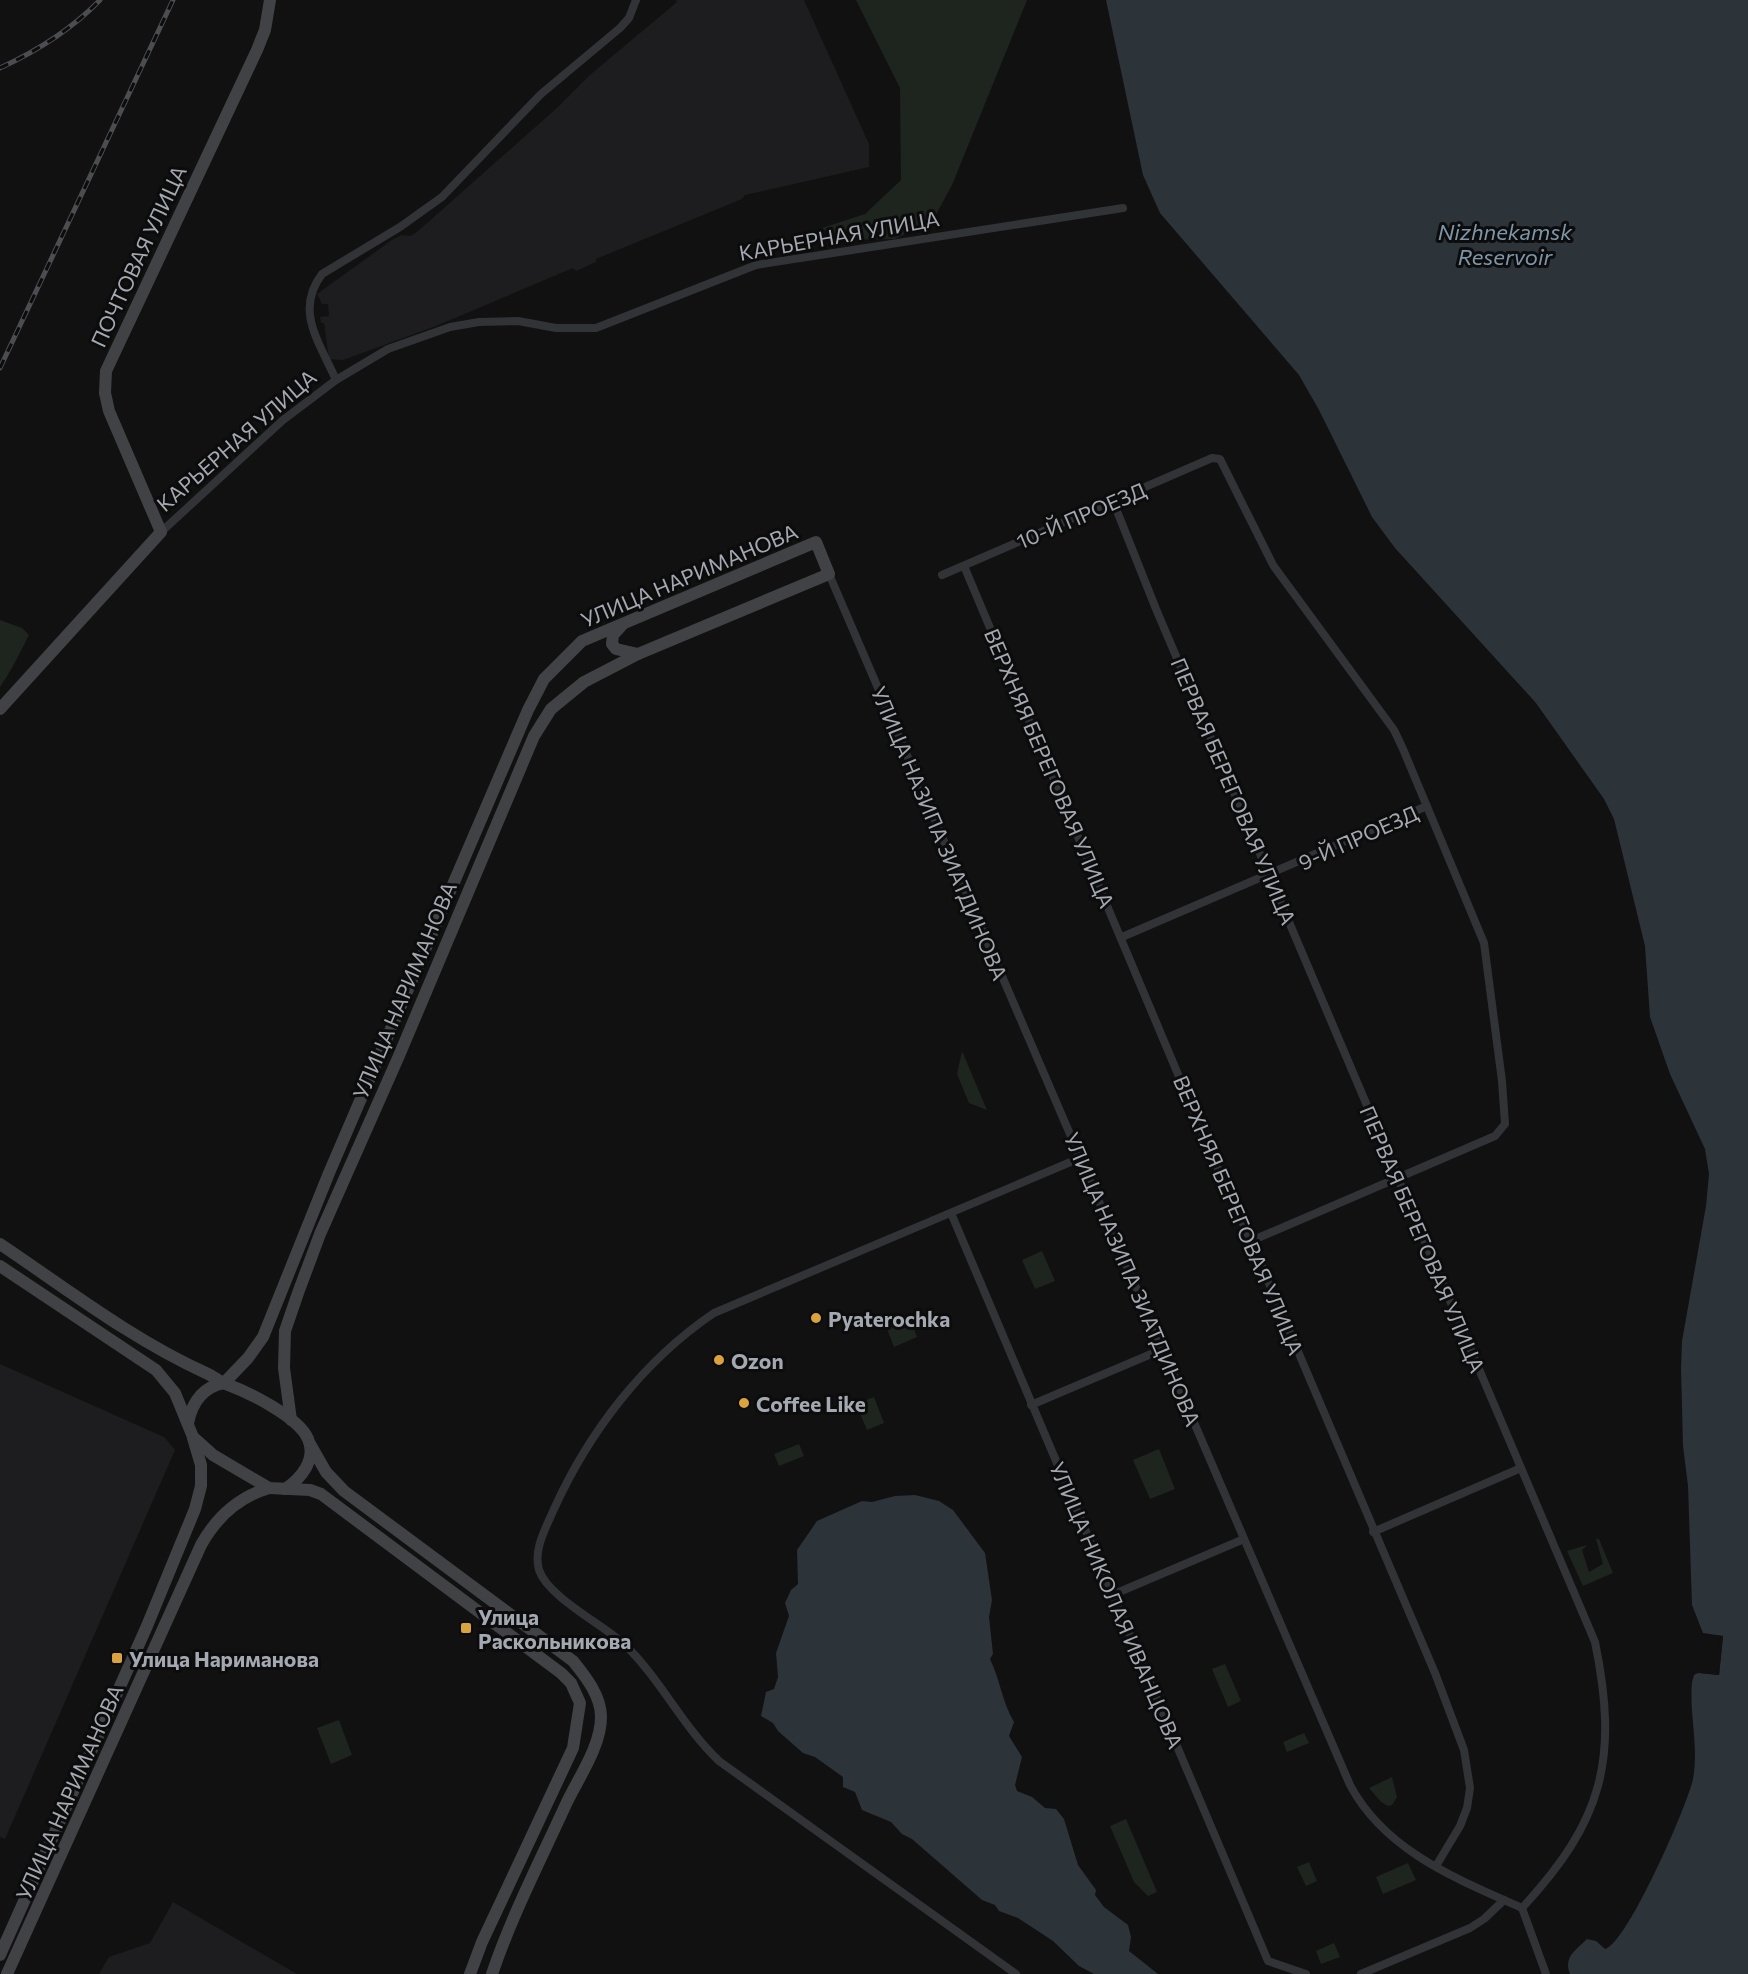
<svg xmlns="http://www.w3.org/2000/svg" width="1748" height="1974" viewBox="0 0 1748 1974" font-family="Commissioner,sans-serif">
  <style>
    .built { fill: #1d1d1f }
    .green { fill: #1e241e }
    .water { fill: #2c3339 }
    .pier { fill: #111112 }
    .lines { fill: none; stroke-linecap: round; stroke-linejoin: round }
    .street { stroke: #323337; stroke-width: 8 }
    .secondary { stroke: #414246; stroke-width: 12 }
    .rail-casing { stroke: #4c4d51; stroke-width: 5 }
    .rail { stroke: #0c0c0d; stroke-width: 3; stroke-dasharray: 9; stroke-linecap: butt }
    .poi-dot { fill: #dba340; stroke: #0c0c0d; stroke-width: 2 }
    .labels { text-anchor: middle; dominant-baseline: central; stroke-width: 6; stroke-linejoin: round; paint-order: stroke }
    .street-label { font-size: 21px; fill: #a4a8b1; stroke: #0c0c0d }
    .poi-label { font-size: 21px; font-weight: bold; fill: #a4a8b1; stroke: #0c0c0d; text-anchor: start }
    .water-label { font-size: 22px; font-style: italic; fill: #7e96a9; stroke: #0c0c0d }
  </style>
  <rect width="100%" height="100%" fill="#111112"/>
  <g class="built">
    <path d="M676 0H804L869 144V167L745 195 742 199 596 259V262L576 271 573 268 436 326 343 360 329 359 324 323H321L320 317 329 316 328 304H322L317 294 392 240 402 235 410 236 417 232 558 107 590 75 677 2Z"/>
    <path d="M0 1364 164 1437 175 1450 5 1839 0 1837Z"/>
    <path d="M173 1902 297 1974H99L109 1957 150 1943Z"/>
  </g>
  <g class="green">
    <path d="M856 0H1027L952 185 933 220 895 239 839 240 822 228 865 214 901 180 900 88Z"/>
    <path d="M0 620 22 628 29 635C20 652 12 670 0 687Z"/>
    <path d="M962 1051 987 1110 969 1103 957 1074Z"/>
    <path d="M1042 1251 1055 1281 1035 1289 1022 1260Z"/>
    <path d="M910 1319 917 1337 894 1347 887 1329Z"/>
    <path d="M874 1397 884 1423 867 1430 856 1404Z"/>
    <path d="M799 1444 804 1456 779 1466 774 1454Z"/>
    <path d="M1159 1449 1175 1489 1150 1499 1133 1460Z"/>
    <path d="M1596 1539H1599L1613 1573 1583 1586 1567 1551 1587 1545 1582 1550 1589 1572 1603 1564Z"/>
    <path d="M1225 1664 1241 1701 1228 1707 1212 1669Z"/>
    <path d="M339 1720 352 1755 331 1764 317 1728Z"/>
    <path d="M1304 1733 1309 1743 1287 1752 1283 1742Z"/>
    <path d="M1392 1777 1397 1797 1392 1805 1388 1806 1381 1802 1369 1788Z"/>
    <path d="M1126 1819 1157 1892 1148 1896 1134 1882 1110 1826Z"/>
    <path d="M1309 1862 1317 1881 1306 1886 1297 1867Z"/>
    <path d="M1408 1863 1416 1880 1383 1894 1376 1877Z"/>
    <path d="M1334 1943 1340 1957 1321 1964 1316 1951Z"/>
  </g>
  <g class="water">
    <path d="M1106 0H1748V1974H1570C1563 1957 1576 1950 1587 1939L1596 1941 1605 1949C1627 1944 1688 1804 1693 1779 1699 1746 1689 1714 1692 1682L1694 1675 1698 1673 1719 1675 1723 1636 1703 1633 1692 1605 1688 1486 1683 1446 1681 1368 1682 1341 1706 1206 1709 1174 1705 1149 1670 1074 1650 1017 1645 946 1614 819 1604 799 1536 703 1395 548 1372 517 1319 410 1299 375 1160 213 1143 175Z"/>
    <path d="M915 1495 939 1501 953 1510 985 1553 992 1600 989 1617 993 1654 990 1659C1000 1679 1002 1702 1014 1722L1009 1736 1022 1757 1015 1785 1017 1791 1032 1797 1045 1808 1056 1809 1064 1819 1078 1865 1096 1890 1095 1895 1104 1907 1128 1925 1131 1937 1129 1951 1158 1974H1094L1079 1966 1053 1941 1018 1918 999 1911 995 1905 982 1900 912 1839 902 1834 891 1822 862 1810 855 1792 843 1787V1777L815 1757 803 1753 778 1731 773 1723 761 1716 766 1692 774 1689 778 1677 776 1653 789 1616 785 1603 791 1590 798 1584 797 1550 817 1521 862 1501 872 1502 895 1496Z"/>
  </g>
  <path class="pier" d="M1700 1634 1723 1636 1719 1675 1693 1672 1698 1670 1717 1672 1720 1639Z"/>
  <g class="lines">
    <g class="street">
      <path d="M336 380C320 343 294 311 322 274L400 227 442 197 541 94 620 28 629 18 636 0"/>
      <path d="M1113 501 1156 609 1595 1642C1619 1759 1603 1821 1522 1908"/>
      <path d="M161 532 283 420 336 380 388 349 450 327 479 322 518 321 556 328H596L756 265 1123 208"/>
      <path d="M964 566 1212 1155 1251 1241 1435 1673 1464 1750 1470 1788 1467 1808 1460 1826 1436 1866"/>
      <path d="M829 574 1350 1785C1385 1851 1457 1879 1522 1908"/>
      <path d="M942 575 1212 458 1220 459 1273 565 1394 730 1403 749 1484 943 1502 1081 1505 1124 1495 1136 1251 1241"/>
      <path d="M1122 937 1427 806"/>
      <path d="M951 1213 1268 1961 1306 1974"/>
      <path d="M1031 1405 1163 1349"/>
      <path d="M1373 1532 1521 1468"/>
      <path d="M1112 1595 1244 1539"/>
      <path d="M1522 1908 1546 1974"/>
      <path d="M1016 1974 719 1761C682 1726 660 1678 624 1644 602 1624 548 1597 539 1570 533 1549 546 1528 554 1509 589 1432 643 1361 714 1313L1080 1158"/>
      <path d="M1361 1974 1470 1928 1484 1919 1504 1900"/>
    </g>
    <g class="secondary">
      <path d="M623 624 613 635 612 644 616 649 638 654"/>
      <path d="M0 709 161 532 109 411 105 393 106 371 257 50 265 30 270 0"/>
      <path d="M0 1244C67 1289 133 1340 206 1373 213 1376 219 1381 226 1384 248 1392 299 1417 308 1439 317 1459 301 1479 285 1489"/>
      <path d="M0 1266 156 1370 175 1393 193 1437 213 1455 269 1488 310 1490 321 1494 561 1673 571 1683 580 1703 573 1748 482 1942 470 1974"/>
      <path d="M224 1383 248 1358 263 1337 329 1173 528 710 544 679 582 641 816 542 829 574 638 654 584 682 551 709 534 736 398 1058 320 1234 298 1293 285 1331 284 1368 291 1420"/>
      <path d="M188 1423C192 1403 202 1387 224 1383"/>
      <path d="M310 1444 326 1472 344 1491 573 1661C586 1677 601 1696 601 1717 601 1746 579 1777 567 1802 541 1859 512 1915 492 1974"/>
      <path d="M0 1955 147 1626 195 1509 201 1486V1465L193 1438"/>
      <path d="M7 1974 201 1545C216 1518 239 1497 269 1488"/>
    </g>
    <g class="rail-casing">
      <g id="rail">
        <path d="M0 68C37 51 72 29 100 0"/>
        <path d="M0 368 173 0"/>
      </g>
    </g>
    <use href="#rail" class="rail"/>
  </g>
  <g class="poi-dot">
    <circle cx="816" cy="1318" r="6"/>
    <circle cx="719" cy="1360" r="6"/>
    <circle cx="744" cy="1403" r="6"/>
    <rect x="460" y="1622" width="12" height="12" rx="3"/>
    <rect x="111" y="1652" width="12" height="12" rx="3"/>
  </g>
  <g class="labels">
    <g class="street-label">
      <text transform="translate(839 235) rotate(-10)">КАРЬЕРНАЯ УЛИЦА</text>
      <text transform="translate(138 256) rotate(-65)">ПОЧТОВАЯ УЛИЦА</text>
      <text transform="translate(236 440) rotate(-41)">КАРЬЕРНАЯ УЛИЦА</text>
      <text transform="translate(1081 515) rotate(-23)">10-Й ПРОЕЗД</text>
      <text transform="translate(689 575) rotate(-23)">УЛИЦА НАРИМАНОВА</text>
      <text transform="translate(1050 768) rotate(67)">ВЕРХНЯЯ БЕРЕГОВАЯ УЛИЦА</text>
      <text transform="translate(1234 791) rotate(67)">ПЕРВАЯ БЕРЕГОВАЯ УЛИЦА</text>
      <text transform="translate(940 833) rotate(67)">УЛИЦА НАЗИПА ЗИАТДИНОВА</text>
      <text transform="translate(1358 837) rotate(-24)">9-Й ПРОЕЗД</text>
      <text transform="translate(404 990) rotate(-67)">УЛИЦА НАРИМАНОВА</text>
      <text transform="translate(1239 1215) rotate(67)">ВЕРХНЯЯ БЕРЕГОВАЯ УЛИЦА</text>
      <text transform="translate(1423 1239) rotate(67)">ПЕРВАЯ БЕРЕГОВАЯ УЛИЦА</text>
      <text transform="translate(1133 1279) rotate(67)">УЛИЦА НАЗИПА ЗИАТДИНОВА</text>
      <text transform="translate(1117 1605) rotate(67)">УЛИЦА НИКОЛАЯ ИВАНЦОВА</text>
      <text transform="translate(69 1792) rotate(-66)">УЛИЦА НАРИМАНОВА</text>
    </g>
    <g class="poi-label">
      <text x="828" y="1318">Pyaterochka</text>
      <text x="731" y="1360">Ozon</text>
      <text x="756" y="1403">Coffee Like</text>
      <text x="478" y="1616">Улица<tspan x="478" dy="24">Раскольникова</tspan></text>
      <text x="129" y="1658">Улица Нариманова</text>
    </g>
    <g class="water-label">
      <text x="1505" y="231">Nizhnekamsk<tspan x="1505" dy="25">Reservoir</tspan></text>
    </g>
  </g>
</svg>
